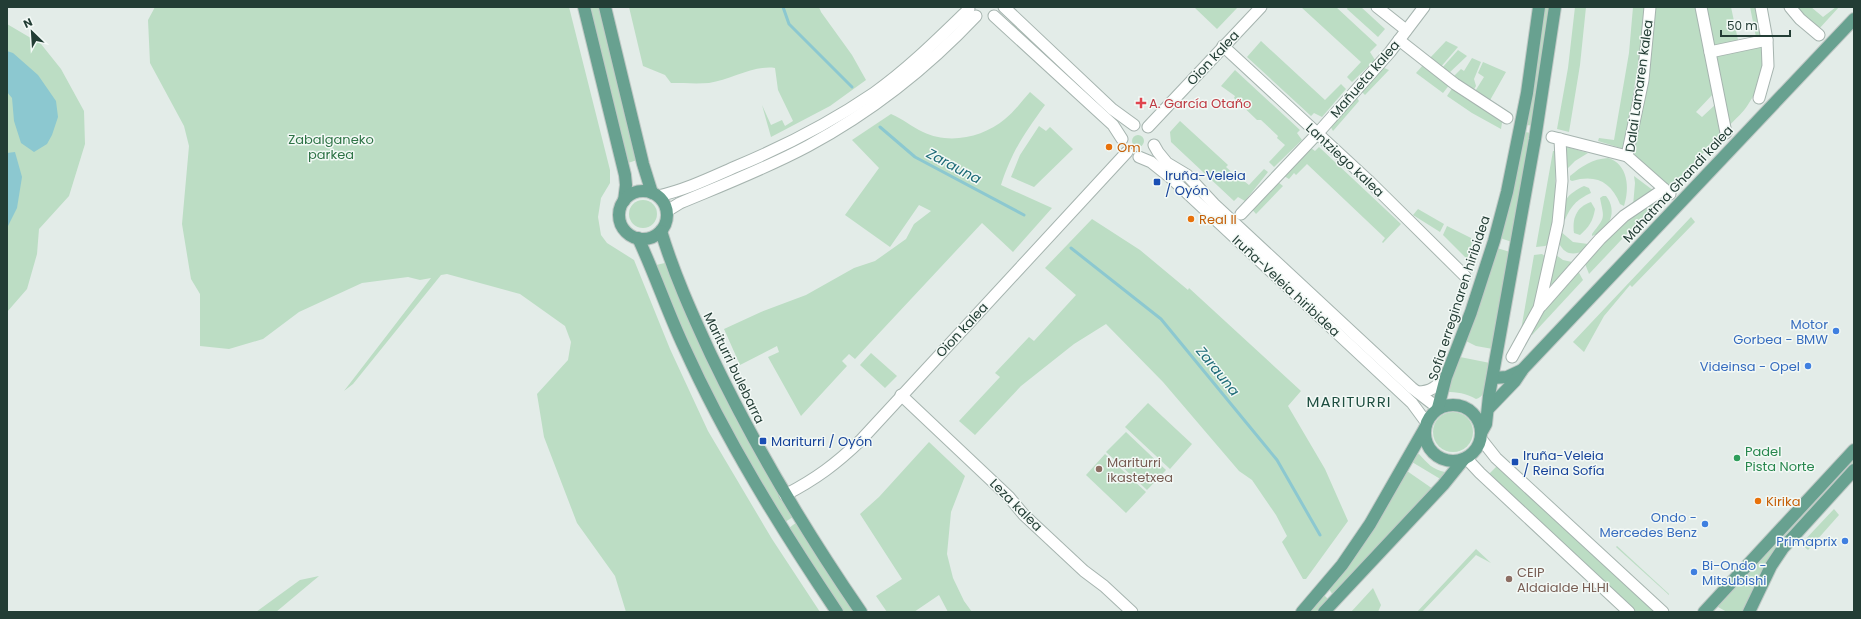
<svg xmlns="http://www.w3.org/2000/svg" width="1861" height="619" viewBox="0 0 1861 619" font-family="Poppins,sans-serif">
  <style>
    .green { fill: #bcddc4 }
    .water { fill: #8cc8d0 }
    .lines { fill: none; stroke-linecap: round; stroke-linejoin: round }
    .stream { stroke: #8cc8d0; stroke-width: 3 }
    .minor-casing { stroke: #a6b4af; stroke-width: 13 }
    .major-casing { stroke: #c1c9c6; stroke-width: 14 }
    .minor { stroke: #fff; stroke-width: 11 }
    .major { stroke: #68a190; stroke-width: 12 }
    .health-dot { fill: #e0444e; stroke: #f3f9f6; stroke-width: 1.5 }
    .food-dot { fill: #e8710a; stroke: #f3f9f6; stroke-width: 1.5 }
    .transit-dot { fill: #1a4fb4; stroke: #f3f9f6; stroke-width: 1.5 }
    .shop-dot { fill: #3f7fe0; stroke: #f3f9f6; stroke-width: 1.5 }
    .leisure-dot { fill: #2e9e5b; stroke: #f3f9f6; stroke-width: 1.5 }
    .education-dot { fill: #8d6e63; stroke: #f3f9f6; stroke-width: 1.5 }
    .labels { text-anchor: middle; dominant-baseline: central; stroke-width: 3; stroke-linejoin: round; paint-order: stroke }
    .street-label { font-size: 13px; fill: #233d35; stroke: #f3f9f6 }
    .health-label { font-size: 13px; fill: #be3a42; stroke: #f3f9f6; text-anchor: start }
    .park-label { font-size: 13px; fill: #2e7346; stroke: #f3f9f6 }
    .food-label { font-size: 13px; fill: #c56008; stroke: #f3f9f6; text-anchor: start }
    .transit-label { font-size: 13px; fill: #164399; stroke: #f3f9f6; text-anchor: start }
    .shop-label { font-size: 13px; fill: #366cbe; stroke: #f3f9f6; text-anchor: end }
    .leisure-label { font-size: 13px; fill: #27864d; stroke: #f3f9f6; text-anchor: start }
    .education-label { font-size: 13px; fill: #785e54; stroke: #f3f9f6; text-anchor: start }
    .water-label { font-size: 14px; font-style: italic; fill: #1e6c78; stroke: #f3f9f6 }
    .quarter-label { font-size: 15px; letter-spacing: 1px; fill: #1f4f41; stroke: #f3f9f6 }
  </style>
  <rect width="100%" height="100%" fill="#e3ece8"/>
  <g class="green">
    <path d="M155 7H569L610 170V183L601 198 598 217 601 235 607 243 634 260 670 349 708 431 772 539 820 612H626L615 576 577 523 544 437 537 394 568 360 571 342 565 326 520 294 447 274 441 275 353 384 344 391 431 278 420 280 408 277 362 283 299 312 263 339 229 349 200 346V294L191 279 182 224 189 146 184 126 150 63 148 20Z"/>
    <path d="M590 7H601L637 160 628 163Z"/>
    <path d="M629 7H819L821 12 852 55 866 80 830 106 771 137 762 105 771 125 782 120 785 126 793 121 778 90 775 68C753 65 731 80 709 83 697 84 683 83 671 83L665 75 643 66Z"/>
    <path d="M1194 7H1238L1217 29Z"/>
    <path d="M1301 7H1336L1377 45 1370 52 1375 60 1352 82 1347 77 1361 62Z"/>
    <path d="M1348 7H1361L1385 29 1378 37 1347 9Z"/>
    <path d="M1543 7H1550L1533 126 1527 125 1537 66Z"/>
    <path d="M1575 7H1586L1580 65 1569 132 1557 129 1568 68Z"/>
    <path d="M1633 7H1646L1643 35 1624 149 1598 141 1599 138 1614 140 1629 53Z"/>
    <path d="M1654 7H1696L1713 94 1696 112 1702 117 1716 104 1721 134 1670 188 1632 152Z"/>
    <path d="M1706 7H1731L1738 40 1756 37 1750 7H1756L1762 39 1714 48Z"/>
    <path d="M1797 7H1811L1823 17 1836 7H1839L1818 30Z"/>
    <path d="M1013 23 1062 68 1060 70 1011 25Z"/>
    <path d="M7 24 41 44 61 69 84 111 85 144 69 196 39 229 37 254 27 289 7 312Z"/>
    <path d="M1261 41 1325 100 1341 84 1346 89 1322 117 1314 113 1311 116 1247 57Z"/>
    <path d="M1446 41 1458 47 1439 69 1429 59Z"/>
    <path d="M1763 43C1763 64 1762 85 1749 103 1744 112 1735 119 1728 127L1715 53Z"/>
    <path d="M1458 50 1467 56 1448 74 1442 68Z"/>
    <path d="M1472 58 1481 62 1474 79 1476 86 1473 91 1453 77 1461 69 1464 71Z"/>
    <path d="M1483 62 1506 72 1489 102 1474 93 1484 77 1478 73Z"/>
    <path d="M1424 64 1450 84 1443 93 1416 73Z"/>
    <path d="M1382 67 1389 70 1365 95 1362 92Z"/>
    <path d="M1235 70 1300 130 1297 133 1302 140 1274 167 1269 162 1285 145 1277 138 1278 136 1261 120H1257L1234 98 1235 96 1221 86Z"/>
    <path d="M1453 87 1503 117 1501 129 1472 113 1447 96Z"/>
    <path d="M1030 92 1045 105C1024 134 1012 151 1001 185L1052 208 1013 252 982 223 855 359 849 354 842 361 847 366 801 416 768 357 779 352 777 346 740 365 724 329 761 312 806 295 854 268 875 261 906 239 914 224 931 211 919 205 890 247 845 215 879 168 852 140 891 114C903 119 912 127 923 132 949 145 984 137 1005 119 1014 112 1022 101 1030 92Z"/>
    <path d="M1357 98 1359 101 1333 131 1329 124Z"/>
    <path d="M1180 121 1228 165 1226 167 1239 179 1240 178 1249 185 1264 169 1268 172 1245 201 1238 197 1234 201 1171 142 1170 132Z"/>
    <path d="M1039 126 1046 131 1050 127 1073 149 1034 187 1011 177 1020 155Z"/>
    <path d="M1525 132 1531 133 1512 242 1500 238Z"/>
    <circle cx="1138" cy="141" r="6"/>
    <path d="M1308 146 1315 151 1319 147 1401 224 1383 243 1382 242 1385 238 1307 164 1296 175 1294 173 1289 179 1284 176Z"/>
    <path d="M1564 146 1588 153 1575 161 1565 171Z"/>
    <path d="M1553 151H1556C1555 182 1556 214 1549 244L1545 246 1536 247Z"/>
    <path d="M1608 158C1628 164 1630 188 1624 206L1620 204C1611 182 1596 174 1572 181L1570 180V176C1582 166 1592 159 1608 158Z"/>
    <path d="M1634 176 1654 191 1633 206 1635 183Z"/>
    <path d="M1278 182 1283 186 1256 214 1251 208Z"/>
    <path d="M1584 186 1589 188 1591 193C1576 200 1571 206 1565 220 1558 203 1569 193 1584 186Z"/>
    <path d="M1603 196H1606C1618 211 1610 230 1592 236V234C1606 216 1604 219 1600 198Z"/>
    <circle cx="643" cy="214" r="14"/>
    <path d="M1654 201 1656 203 1589 274 1584 261 1609 235Z"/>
    <path d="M1591 202 1595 209C1593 221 1589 227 1580 235L1574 233C1572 219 1576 207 1591 202Z"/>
    <path d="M1418 209 1444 224 1440 232 1413 215Z"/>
    <path d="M1691 217 1695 222 1632 287 1630 285 1604 316 1584 352 1573 342Z"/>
    <path d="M1092 219 1140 250 1188 290 1189 288 1301 391 1288 406 1325 469 1348 521 1306 579H1303L1282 542 1287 536 1276 515 1252 480 1239 471 1163 382 1106 324 1074 344 1021 386 975 435 959 421 1000 377 995 373 1029 337 1034 341 1076 295 1045 268Z"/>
    <path d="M1447 226 1473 239 1467 259 1443 235Z"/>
    <path d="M1560 231 1573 242 1588 244 1586 250C1575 255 1565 256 1559 243Z"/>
    <path d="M1497 248 1510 252 1493 349 1476 346 1466 341Z"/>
    <path d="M1542 254 1546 257C1540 281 1536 310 1521 330L1534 255Z"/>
    <path d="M1556 255 1563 260 1572 262 1553 284H1550L1549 282Z"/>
    <path d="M665 263C699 352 742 437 793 517L785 522 738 441 704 379 656 265Z"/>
    <path d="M1578 271 1583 280 1532 335 1530 333C1544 311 1558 289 1578 271Z"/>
    <path d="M871 353 897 376 885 388 860 365Z"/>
    <path d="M1460 357 1490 363C1488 375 1489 396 1476 399 1466 393 1457 392 1446 392Z"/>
    <path d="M1148 403 1192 444 1170 469 1125 427Z"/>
    <circle cx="1453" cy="432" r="20"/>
    <path d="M1126 432 1166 470 1147 490 1106 452Z"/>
    <path d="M929 442 965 476 951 512 947 554 953 578 964 601 972 612H948L939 595 914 612H887L876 596 902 579 860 514 879 497Z"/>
    <path d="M1105 454 1146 492 1126 513 1086 475Z"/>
    <path d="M1419 454C1427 463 1433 470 1445 472L1447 475 1442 480 1412 462 1416 455Z"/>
    <path d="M1854 457V463L1793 529 1767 563 1743 612H1727L1718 607V604Z"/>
    <path d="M1498 465 1656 612H1636L1489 474Z"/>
    <path d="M1407 471 1433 489 1333 595 1329 589 1358 550Z"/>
    <path d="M1834 509 1839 515 1808 550 1801 544Z"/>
    <path d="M797 522 854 612H843L789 528Z"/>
    <path d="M1617 546 1669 594V595L1616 547Z"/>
    <path d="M1476 549 1491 563 1476 555 1422 612H1417Z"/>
    <path d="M319 576 276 612H256L300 580Z"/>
    <path d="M1373 588 1381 605 1378 612H1351Z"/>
    <path d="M1324 595 1329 600 1317 612H1308Z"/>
  </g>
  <g class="water">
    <path d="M7 51 13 53 38 75 56 101 58 117 52 135 47 144 34 152 21 143 14 121 12 98 7 92Z"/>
    <path d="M15 152 22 177 17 208 7 228V153Z"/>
  </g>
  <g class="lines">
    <g class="stream">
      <path d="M783 7 789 24 852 87"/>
      <path d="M880 127 915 157 1024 215"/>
      <path d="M1071 248 1161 319 1277 460 1320 535"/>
    </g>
    <g class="minor-casing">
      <g id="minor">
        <path d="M1004 7 1112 109 1134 125"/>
        <path d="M1377 7 1406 30"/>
        <path d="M1650 7 1643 80 1627 156 1670 194"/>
        <path d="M1701 7 1726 133"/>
        <path d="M1790 7 1800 19 1819 35"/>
        <path d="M994 16 1113 125 1122 139"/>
        <path d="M1399 40 1455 84 1507 118"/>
        <path d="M1223 46 1370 182 1465 276"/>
        <path d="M1710 52 1767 40"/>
        <path d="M1759 98 1768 66 1767 40 1761 7"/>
        <path d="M1148 127 1261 7"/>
        <path d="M1552 137 1627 156"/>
        <path d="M1154 145 1158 152 1167 163 1187 175 1214 204 1412 388 1438 408"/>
        <path d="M1139 157 1151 162 1171 178 1412 403 1426 422"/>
        <path d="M658 196C685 190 710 178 735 167 783 147 830 123 874 93 908 69 939 38 969 9"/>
        <path d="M667 211 680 203C723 185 767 168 808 146 871 112 927 68 976 16"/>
        <path d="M1241 214 1317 134 1390 52 1424 7"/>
        <path d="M1541 306 1600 239 1624 216 1664 189"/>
        <path d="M1512 357 1539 308 1558 223 1562 181 1560 139"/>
        <path d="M1418 392C1431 392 1437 386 1446 377"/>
        <path d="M901 395 1009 497 1024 515 1084 571 1104 586 1132 612"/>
        <path d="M1481 439 1496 458 1663 612"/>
        <path d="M1466 458 1480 473 1629 612"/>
        <path d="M785 495C816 479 836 464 861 440L1127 152"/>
      </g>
    </g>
    <g class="major-casing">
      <g id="major">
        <path d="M584 7 625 175 626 185 624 201"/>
        <path d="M605 7 643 164 652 193"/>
        <circle cx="643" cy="215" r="24"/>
        <path d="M661 231C674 274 692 314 711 355 754 445 804 529 861 612"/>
        <path d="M638 238C655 274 667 311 684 347 726 440 780 527 837 612"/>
        <path d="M1493 378 1507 377 1522 370"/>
        <circle cx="1453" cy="433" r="28"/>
        <path d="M1438 408 1446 377 1471 312 1494 241 1507 192 1527 93 1539 7"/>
        <path d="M1489 408 1515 381 1523 369 1854 19"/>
        <path d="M1481 433 1486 424 1489 396 1535 139 1555 7"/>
        <path d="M1302 612 1342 565 1370 524 1425 428"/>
        <path d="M1324 612 1443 485 1464 459"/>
        <path d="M1704 612 1854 450"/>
        <path d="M1749 612 1771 566 1783 548 1854 470"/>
      </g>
    </g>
    <use href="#minor" class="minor"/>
    <use href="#major" class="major"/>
  </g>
  <path class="health-dot" d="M1139 97h4v4h4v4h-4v4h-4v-4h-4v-4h4z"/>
  <g class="food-dot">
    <circle cx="1109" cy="147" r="4"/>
    <circle cx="1191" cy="219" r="4"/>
    <circle cx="1758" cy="501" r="4"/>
  </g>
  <g class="transit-dot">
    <rect x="1153" y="178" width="8" height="8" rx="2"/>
    <rect x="759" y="437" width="8" height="8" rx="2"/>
    <rect x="1511" y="458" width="8" height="8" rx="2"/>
  </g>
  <g class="shop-dot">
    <circle cx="1836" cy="331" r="4"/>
    <circle cx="1808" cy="366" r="4"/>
    <circle cx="1705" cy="524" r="4"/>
    <circle cx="1845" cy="541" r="4"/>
    <circle cx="1694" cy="572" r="4"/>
  </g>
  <circle class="leisure-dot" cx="1737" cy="458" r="4"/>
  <g class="education-dot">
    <circle cx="1099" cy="469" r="4"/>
    <circle cx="1509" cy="579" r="4"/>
  </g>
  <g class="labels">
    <g class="street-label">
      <text transform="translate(1213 58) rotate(-47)">Oion kalea</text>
      <text transform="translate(1365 79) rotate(-49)">Mañueta kalea</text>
      <text transform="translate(1639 86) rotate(-82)">Dalai Lamaren kalea</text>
      <text transform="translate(1345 160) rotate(43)">Lantziego kalea</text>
      <text transform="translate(1678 184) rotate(-47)">Mahatma Ghandi kalea</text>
      <text transform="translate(1286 286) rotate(43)">Iruña-Veleia hiribidea</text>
      <text transform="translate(1459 298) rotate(-72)">Sofia erreginaren hiribidea</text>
      <text transform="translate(962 330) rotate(-47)">Oion kalea</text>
      <text transform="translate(734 368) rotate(64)">Mariturri bulebarra</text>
      <text transform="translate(1016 505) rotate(45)">Leza kalea</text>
    </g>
    <g class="health-label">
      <text x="1149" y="103">A. García Otaño</text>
    </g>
    <g class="park-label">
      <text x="331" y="139">Zabalganeko<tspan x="331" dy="15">parkea</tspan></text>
    </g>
    <g class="food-label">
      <text x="1117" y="147">Om</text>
      <text x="1199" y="219">Real II</text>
      <text x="1766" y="501">Kirika</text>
    </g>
    <g class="transit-label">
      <text x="1165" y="175">Iruña-Veleia<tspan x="1165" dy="15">/ Oyón</tspan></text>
      <text x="771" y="441">Mariturri / Oyón</text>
      <text x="1523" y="455">Iruña-Veleia<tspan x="1523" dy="15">/ Reina Sofía</tspan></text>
    </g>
    <g class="shop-label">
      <text x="1828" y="324">Motor<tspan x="1828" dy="15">Gorbea - BMW</tspan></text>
      <text x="1800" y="366">Videinsa - Opel</text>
      <text x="1697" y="517">Ondo -<tspan x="1697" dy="15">Mercedes Benz</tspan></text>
      <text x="1837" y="541">Primaprix</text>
      <text x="1702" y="565" text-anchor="start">Bi-Ondo -<tspan x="1702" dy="15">Mitsubishi</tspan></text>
    </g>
    <g class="leisure-label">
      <text x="1745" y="451">Padel<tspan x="1745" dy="15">Pista Norte</tspan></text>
    </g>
    <g class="education-label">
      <text x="1107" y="462">Mariturri<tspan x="1107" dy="15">ikastetxea</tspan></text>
      <text x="1517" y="572">CEIP<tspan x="1517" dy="15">Aldaialde HLHI</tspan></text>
    </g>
    <g class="water-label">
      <text transform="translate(954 166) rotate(28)">Zarauna</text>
      <text transform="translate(1218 371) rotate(51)">Zarauna</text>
    </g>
    <g class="quarter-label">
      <text x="1349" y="401">MARITURRI</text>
    </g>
  </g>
  <rect width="1861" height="619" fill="none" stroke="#233d35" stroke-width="16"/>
  <g transform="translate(32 32) rotate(335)" stroke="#f3f9f6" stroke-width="3" paint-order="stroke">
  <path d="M0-3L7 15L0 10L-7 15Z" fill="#233d35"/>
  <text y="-6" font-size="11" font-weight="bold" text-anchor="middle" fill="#233d35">N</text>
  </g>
  <path d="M1721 30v6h69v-6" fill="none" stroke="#233d35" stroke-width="2"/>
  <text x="1727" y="30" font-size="12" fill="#233d35" stroke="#f3f9f6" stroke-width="3" paint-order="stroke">50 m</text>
</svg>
